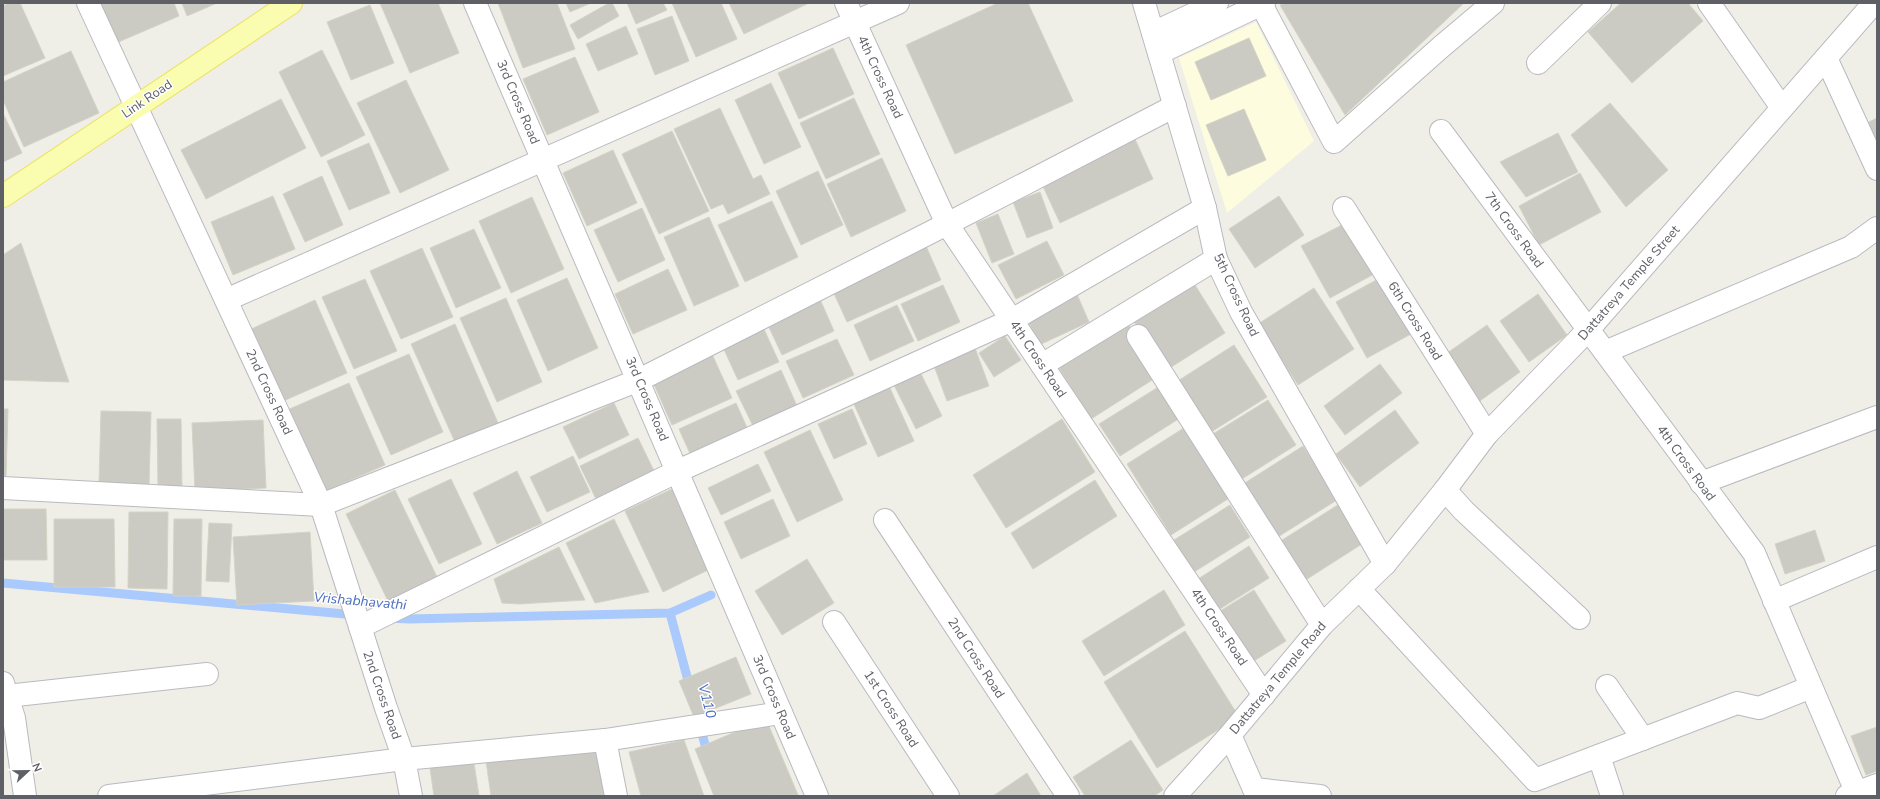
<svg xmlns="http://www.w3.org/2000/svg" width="1880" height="799" viewBox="0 0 1880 799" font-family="'Nunito Sans',sans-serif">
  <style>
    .commercial { fill: #fdfcdf }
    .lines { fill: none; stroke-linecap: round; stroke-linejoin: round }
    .stream { stroke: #aac9fc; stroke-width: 9 }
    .building { fill: #cbcac3; stroke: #d4d3c5 }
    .minor-casing { stroke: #b9bac0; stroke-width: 24 }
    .major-casing { stroke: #ede162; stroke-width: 24 }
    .minor { stroke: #fff; stroke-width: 22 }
    .major { stroke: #fafdaf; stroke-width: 22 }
    .labels { text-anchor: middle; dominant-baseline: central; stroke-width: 3; stroke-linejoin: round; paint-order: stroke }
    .street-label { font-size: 13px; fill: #5e6066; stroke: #fff }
    .water-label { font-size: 14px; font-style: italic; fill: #4c6fc1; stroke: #fff }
  </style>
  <rect width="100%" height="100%" fill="#f0efe7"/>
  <path class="commercial" d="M1256 22 1314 141 1227 213 1179 58Z"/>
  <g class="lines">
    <g class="stream">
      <path d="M3 583 356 615"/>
      <path d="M670 613 690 688"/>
      <path d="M390 618 408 619 670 613 711 595"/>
      <path d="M700 726 708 756"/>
    </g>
  </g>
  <g class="building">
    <path d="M9 3H20L45 58 3 76V6Z"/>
    <path d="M99 3H174L179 16 116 43Z"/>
    <path d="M182 3H217L187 16Z"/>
    <path d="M380 3H438L459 53 410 73Z"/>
    <path d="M498 3H557L575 49 523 68Z"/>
    <path d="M566 3H591L570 12Z"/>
    <path d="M609 3H612L619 16 578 39 570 25Z"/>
    <path d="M627 3H663L667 10 636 24Z"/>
    <path d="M672 3H721L737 39 696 57Z"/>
    <path d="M729 3H809L744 34Z"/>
    <path d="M998 3H1028L1073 101 955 154 906 45Z"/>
    <path d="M1286 3H1464L1345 115 1280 5Z"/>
    <path d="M1621 3H1688L1703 21 1632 83 1588 32Z"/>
    <path d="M370 5 394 63 351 80 327 22Z"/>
    <path d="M672 16 689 61 655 75 637 29Z"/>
    <path d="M626 26 638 54 598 71 586 44Z"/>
    <path d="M1249 38 1266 76 1211 100 1195 62Z"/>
    <path d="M833 48 854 94 799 119 778 73Z"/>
    <path d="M322 50 365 135 321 157 279 72Z"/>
    <path d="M71 51 99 113 24 147 3 100V82Z"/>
    <path d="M575 57 599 112 547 135 523 79Z"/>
    <path d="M406 80 449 170 400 193 357 103Z"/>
    <path d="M771 83 801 147 764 164 735 100Z"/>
    <path d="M854 98 880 154 826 179 800 123Z"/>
    <path d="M281 99 306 148 206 199 181 150Z"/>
    <path d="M1610 103 1668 170 1626 207 1571 135Z"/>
    <path d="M720 108 753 179 761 175 770 194 728 214 723 204 711 209 674 129Z"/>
    <path d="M1244 109 1266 160 1228 176 1206 125Z"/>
    <path d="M3 113 22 153 3 162Z"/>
    <path d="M1877 118V145L1867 123Z"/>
    <path d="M672 131 709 211 659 234 622 154Z"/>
    <path d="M1558 133 1578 172 1526 197 1500 162Z"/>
    <path d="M1134 137 1153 179 1060 223 1041 182Z"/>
    <path d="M369 143 390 193 349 210 327 161Z"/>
    <path d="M613 150 637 203 587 226 563 173Z"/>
    <path d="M882 158 906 211 851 237 827 184Z"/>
    <path d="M818 171 843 225 801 245 776 191Z"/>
    <path d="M1580 173 1601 212 1539 245 1519 206Z"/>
    <path d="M322 176 343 225 305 242 283 194Z"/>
    <path d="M1040 192 1053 228 1027 238 1013 202Z"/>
    <path d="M273 196 295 249 233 275 211 222Z"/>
    <path d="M1279 196 1304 235 1255 268 1229 229Z"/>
    <path d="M532 197 564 269 511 293 479 221Z"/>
    <path d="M772 201 798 257 745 282 718 225Z"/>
    <path d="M642 208 665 260 618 282 594 230Z"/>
    <path d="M998 214 1014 254 992 263 976 223Z"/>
    <path d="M709 217 739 286 694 306 664 237Z"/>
    <path d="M1344 224 1374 274 1330 298 1301 246Z"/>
    <path d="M474 229 501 288 456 308 430 248Z"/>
    <path d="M1047 241 1064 275 1016 299 998 265Z"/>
    <path d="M21 243 69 382 3 380V255Z"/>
    <path d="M926 246 941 280 847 322 832 289Z"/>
    <path d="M422 248 453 317 401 339 370 271Z"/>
    <path d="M668 269 687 310 633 334 615 294Z"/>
    <path d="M1190 277 1225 333 1165 371 1130 315Z"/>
    <path d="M567 278 598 348 548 371 517 300Z"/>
    <path d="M1380 278 1411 334 1367 358 1336 302Z"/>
    <path d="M365 279 397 351 354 369 322 297Z"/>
    <path d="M943 285 960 322 918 341 901 304Z"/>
    <path d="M1314 288 1354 349 1298 385 1258 324Z"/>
    <path d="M1076 292 1089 322 1039 345 1026 316Z"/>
    <path d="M1538 294 1567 335 1529 362 1500 321Z"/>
    <path d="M819 297 834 331 782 355 766 321Z"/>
    <path d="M506 298 542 382 497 402 460 318Z"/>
    <path d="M315 300 347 373 281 402 249 330Z"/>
    <path d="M897 305 914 341 870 361 854 325Z"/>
    <path d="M1125 319 1160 375 1091 419 1056 363Z"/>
    <path d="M455 324 498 423 455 442 411 344Z"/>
    <path d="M762 325 779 362 738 380 721 343Z"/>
    <path d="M1487 325 1520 372 1477 403 1443 356Z"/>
    <path d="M1005 336 1021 360 994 377 979 353Z"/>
    <path d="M837 339 854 375 803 398 786 361Z"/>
    <path d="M1234 345 1267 397 1203 437 1170 386Z"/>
    <path d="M975 348 989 386 947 401 933 363Z"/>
    <path d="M711 352 732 398 672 425 652 380Z"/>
    <path d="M409 354 443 432 391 455 356 377Z"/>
    <path d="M1380 364 1402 393 1345 435 1324 406Z"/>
    <path d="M781 370 797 406 753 426 736 391Z"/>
    <path d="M919 370 942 416 916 429 893 383Z"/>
    <path d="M349 383 385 465 321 493 285 411Z"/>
    <path d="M889 386 914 441 878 457 853 402Z"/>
    <path d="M1160 386 1180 418 1120 456 1099 424Z"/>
    <path d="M1268 400 1296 445 1234 484 1205 439Z"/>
    <path d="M614 403 629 435 579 459 563 427Z"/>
    <path d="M736 403 749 432 692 458 679 429Z"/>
    <path d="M3 409H8L6 476H3Z"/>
    <path d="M852 409 867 444 834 459 818 424Z"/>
    <path d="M1395 410 1419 443 1360 487 1336 454Z"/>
    <path d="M101 411 151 412 149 485 99 483Z"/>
    <path d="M157 419H181L182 488H158Z"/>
    <path d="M1062 419 1095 472 1006 528 973 475Z"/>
    <path d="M263 420 266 488 195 491 192 423Z"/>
    <path d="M1187 426 1231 497 1171 535 1127 464Z"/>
    <path d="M810 430 843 500 797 522 764 452Z"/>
    <path d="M638 438 656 475 598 503 580 466Z"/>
    <path d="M1303 446 1337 500 1273 540 1240 486Z"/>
    <path d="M573 456 590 492 547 512 530 477Z"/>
    <path d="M758 464 771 491 721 515 708 488Z"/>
    <path d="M517 471 542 523 497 544 473 493Z"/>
    <path d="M451 479 482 544 439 564 408 499Z"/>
    <path d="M1095 480 1117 516 1033 569 1011 533Z"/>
    <path d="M672 489 710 569 663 592 625 511Z"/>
    <path d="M395 490 437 577 388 601 346 514Z"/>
    <path d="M773 499 790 536 741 559 724 522Z"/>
    <path d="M1341 503 1365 542 1304 581 1279 542Z"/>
    <path d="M1230 505 1250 537 1194 572 1174 540Z"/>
    <path d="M3 509H46L47 560H3Z"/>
    <path d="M129 512H168L167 589 128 588Z"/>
    <path d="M54 519H114L115 587H54Z"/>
    <path d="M174 519H202L201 596H173Z"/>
    <path d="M614 519 649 592 595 603 566 543Z"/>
    <path d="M209 523 232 524 229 582 206 581Z"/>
    <path d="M1815 530 1825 561 1785 574 1775 544Z"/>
    <path d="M310 532 314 601 237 605 233 537Z"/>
    <path d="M1249 546 1269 578 1215 612 1195 581Z"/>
    <path d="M559 547 585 600 519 604 502 603 494 579Z"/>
    <path d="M807 559 834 603 782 635 755 591Z"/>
    <path d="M1164 590 1185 625 1104 676 1082 641Z"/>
    <path d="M1254 590 1286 641 1249 664 1217 613Z"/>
    <path d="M1185 631 1239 717 1157 768 1104 682Z"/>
    <path d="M736 657 751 694 694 717 679 681Z"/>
    <path d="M766 719 798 795 714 796 695 749Z"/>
    <path d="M1877 727V771L1866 775 1851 736Z"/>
    <path d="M684 740 704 796H641L629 752Z"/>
    <path d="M1131 740 1163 790 1154 796H1085L1073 777Z"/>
    <path d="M603 746 610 796H491L486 761Z"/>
    <path d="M474 763 479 796H434L430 768Z"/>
    <path d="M1027 773 1041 796H993Z"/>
  </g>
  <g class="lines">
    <g class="minor-casing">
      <g id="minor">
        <path d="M88 3 321 505 386 708 404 759 411 796"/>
        <path d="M475 3 817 796"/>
        <path d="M846 3 947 224 1264 695"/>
        <path d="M1144 3 1205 208 1216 259 1241 312 1385 564"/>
        <path d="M1709 3 1782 108"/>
        <path d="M1261 4 1334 142 1441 47 1493 3"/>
        <path d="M1153 33 1217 3"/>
        <path d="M1159 53 1264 3"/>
        <path d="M1826 58 1877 169"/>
        <path d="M1538 63 1600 3"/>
        <path d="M1441 131 1754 553 1858 796"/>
        <path d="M1344 208 1487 434"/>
        <path d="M226 300 898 3"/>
        <path d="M1138 336 1322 625"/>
        <path d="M1605 352 1851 247 1877 228"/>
        <path d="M1042 365 1216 259"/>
        <path d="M1701 483 1877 417"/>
        <path d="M3 488 321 505 639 380 947 224 1175 106"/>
        <path d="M1445 490 1464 511 1579 618"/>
        <path d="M885 520 1068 796"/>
        <path d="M1359 589 1535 780 1737 703 1759 708 1811 687"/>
        <path d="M1774 601 1877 557"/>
        <path d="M834 622 948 796"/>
        <path d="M360 627 678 471 1012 320 1205 208"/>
        <path d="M3 683 14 718 25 796"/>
        <path d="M1607 686 1643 739"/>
        <path d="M7 696 207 674"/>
        <path d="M1230 735 1257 796"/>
        <path d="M605 740 616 796"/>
        <path d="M1599 756 1612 796"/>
        <path d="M1254 789 1320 796"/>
        <path d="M109 796 404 759 605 740 781 713"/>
        <path d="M1175 796 1230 735 1322 625 1385 564 1445 490 1487 434 1588 330 1874 3"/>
        <path d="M1847 796 1877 785"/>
      </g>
    </g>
    <g class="major-casing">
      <path id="major" d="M3 196 291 3"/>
    </g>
    <use href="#minor" class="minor"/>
    <use href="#major" class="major"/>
  </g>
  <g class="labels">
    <g class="street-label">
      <text transform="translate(880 77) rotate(65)">4th Cross Road</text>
      <text transform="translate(147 99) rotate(-34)">Link Road</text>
      <text transform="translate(518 102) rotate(67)">3rd Cross Road</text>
      <text transform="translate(1514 230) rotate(54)">7th Cross Road</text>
      <text transform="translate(1629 283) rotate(-49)">Dattatreya Temple Street</text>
      <text transform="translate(1236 295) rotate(65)">5th Cross Road</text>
      <text transform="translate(1415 321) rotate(58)">6th Cross Road</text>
      <text transform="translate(1038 359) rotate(56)">4th Cross Road</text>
      <text transform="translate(269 392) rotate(65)">2nd Cross Road</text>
      <text transform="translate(647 399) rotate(67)">3rd Cross Road</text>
      <text transform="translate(1686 463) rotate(54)">4th Cross Road</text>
      <text transform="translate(1219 627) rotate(56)">4th Cross Road</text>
      <text transform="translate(976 658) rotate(57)">2nd Cross Road</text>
      <text transform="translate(1278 678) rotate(-50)">Dattatreya Temple Road</text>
      <text transform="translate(382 695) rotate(71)">2nd Cross Road</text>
      <text transform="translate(774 697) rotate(67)">3rd Cross Road</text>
      <text transform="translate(891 709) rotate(57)">1st Cross Road</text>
    </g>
    <g class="water-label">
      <text transform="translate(360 601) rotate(5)">Vrishabhavathi</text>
      <text transform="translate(707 701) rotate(75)">V110</text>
    </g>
  </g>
  <rect width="1880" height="799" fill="none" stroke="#5e6066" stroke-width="8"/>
  <g transform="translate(28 771) rotate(68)" stroke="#ffffff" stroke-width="3" paint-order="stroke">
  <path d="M0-3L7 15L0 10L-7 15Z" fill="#5e6066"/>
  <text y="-6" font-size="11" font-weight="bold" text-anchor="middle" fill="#5e6066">N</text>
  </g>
</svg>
